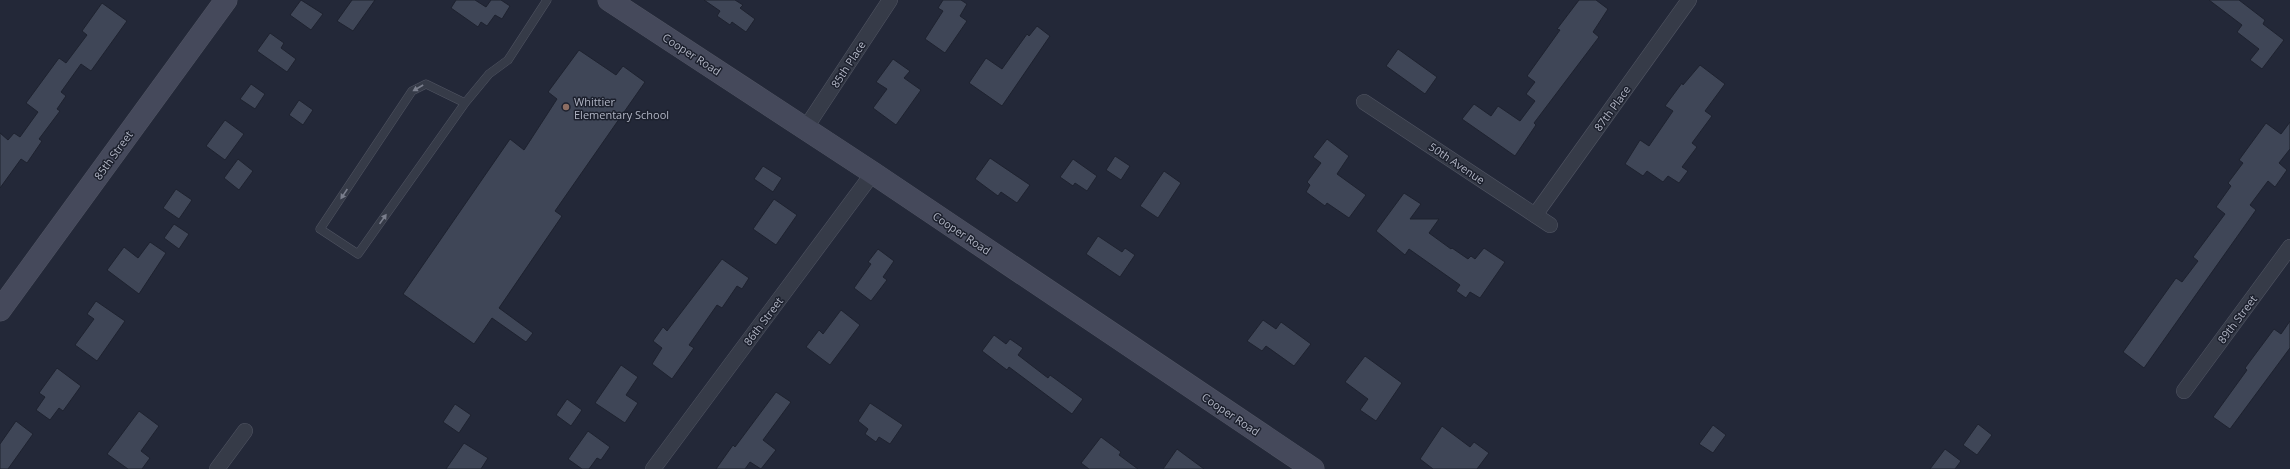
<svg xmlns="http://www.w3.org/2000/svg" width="2290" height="469" viewBox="0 0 2290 469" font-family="'Open Sans',sans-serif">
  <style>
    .building { fill: #3f4657; stroke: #1e222f }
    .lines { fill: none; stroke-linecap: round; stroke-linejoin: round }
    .lane-casing { stroke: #515563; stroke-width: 9 }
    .street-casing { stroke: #515563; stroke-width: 16 }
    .secondary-casing { stroke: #515563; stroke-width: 23 }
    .lane { stroke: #363b48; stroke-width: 8 }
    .street { stroke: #363b48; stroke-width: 15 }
    .secondary { stroke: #45495b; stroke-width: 22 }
    .oneway { fill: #7a7e8c }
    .education-dot { fill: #8d6e63; stroke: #1c202d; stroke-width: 1.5 }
    .labels { text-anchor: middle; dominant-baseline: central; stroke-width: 3; stroke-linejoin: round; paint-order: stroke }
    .street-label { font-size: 11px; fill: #b1b5c4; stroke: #1c202d }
    .poi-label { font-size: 11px; fill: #b1b5c4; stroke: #1c202d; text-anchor: start }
  </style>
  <rect width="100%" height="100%" fill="#232838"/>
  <g class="building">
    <path d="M301 0 323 14 311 30 290 15Z"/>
    <path d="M352 0H375L353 31 337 21Z"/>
    <path d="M456 0H475L486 7 491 0H501L510 6 502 19 495 15 487 26 481 22 478 27 451 8Z"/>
    <path d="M704 0H735L743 5 740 8 755 19 746 32 732 22 730 25 717 16 720 11Z"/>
    <path d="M943 0H961L967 4 960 16 967 21 945 53 925 39 943 11 938 8Z"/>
    <path d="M1579 0H1596L1608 9 1593 32 1599 37 1534 123 1536 125 1515 156 1462 119 1474 104 1491 116 1498 106 1520 121 1535 101 1526 94 1535 82 1527 76 1560 30 1557 29Z"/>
    <path d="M2209 0H2239L2265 20 2263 24 2284 40 2262 69 2250 60 2259 49 2237 32 2242 25Z"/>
    <path d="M102 3 127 21 91 71 81 64 61 92 66 96 57 109 60 111 39 139 42 141 27 163 21 159 0 188V133L8 140 14 133 20 137 38 112 26 103 59 58 66 63 87 35 82 31Z"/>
    <path d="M1037 26 1050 36 1002 106 969 83 986 58 1002 69 1027 34 1029 36Z"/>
    <path d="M270 33 284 43 281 48 296 59 287 72 257 51Z"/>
    <path d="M1398 49 1437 77 1425 94 1386 66Z"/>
    <path d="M579 50 616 75 623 66 645 82 555 211 562 216 499 308 533 333 526 342 492 318 474 344 403 294 510 139 524 150 557 99 548 92Z"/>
    <path d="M893 59 910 71 904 78 921 90 896 125 873 108 887 89 876 82Z"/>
    <path d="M1700 65 1725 84 1705 111 1712 116 1692 143 1697 147 1682 167 1688 171 1679 183 1668 176 1663 182 1647 171 1643 176 1625 164 1640 140 1649 146 1673 111 1665 106 1682 83 1683 85Z"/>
    <path d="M251 84 265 94 255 109 240 99Z"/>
    <path d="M299 100 313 110 303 125 289 115Z"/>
    <path d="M225 120 244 134 225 160 206 146Z"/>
    <path d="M2290 122V149L2279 163 2287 170 2275 187 2268 181 2250 205 2256 210 2144 368 2123 352 2176 278 2182 282 2198 261 2193 257 2225 214 2216 207 2231 186 2228 183 2243 163 2239 160 2266 123 2281 134Z"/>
    <path d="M1327 139 1349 156 1337 174 1366 195 1349 218 1327 203 1325 206 1306 192 1310 185 1307 182 1321 163 1313 157Z"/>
    <path d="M1115 156 1130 166 1121 180 1106 170Z"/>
    <path d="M990 158 1030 185 1017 203 1001 192 998 196 975 179Z"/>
    <path d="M238 159 253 171 239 190 224 178Z"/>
    <path d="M1073 159 1097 176 1087 191 1075 183 1073 186 1060 177Z"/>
    <path d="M763 166 782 178 773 192 754 179Z"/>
    <path d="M1164 171 1181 183 1158 218 1140 206Z"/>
    <path d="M176 189 192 200 179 219 163 208Z"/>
    <path d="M1404 193 1421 204 1410 219H1439L1429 233 1451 249 1452 248 1468 259 1471 256 1475 259 1484 248 1505 262 1480 298 1470 292 1466 298 1456 291 1460 285 1409 249 1405 255 1376 231Z"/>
    <path d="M774 199 797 215 776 245 753 229Z"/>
    <path d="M174 224 189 234 179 249 164 238Z"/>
    <path d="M1098 236 1122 252 1125 248 1135 255 1120 277 1086 254Z"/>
    <path d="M150 242 166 253 139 294 107 270 124 247 138 258Z"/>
    <path d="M878 249 894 261 883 277 887 280 871 301 854 288 871 264 868 262Z"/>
    <path d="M722 259 749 278 742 289 737 286 722 308 717 305 689 345 694 348 672 379 652 364 662 348 653 341 663 327 667 331Z"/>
    <path d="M96 301 125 321 97 361 75 345 94 319 87 314Z"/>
    <path d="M841 310 860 325 830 365 806 347 819 330 823 334Z"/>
    <path d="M1263 320 1276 329 1281 322 1311 344 1294 366 1266 346 1262 351 1247 341Z"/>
    <path d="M2290 321V348L2230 429 2213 417 2247 370 2245 368 2274 329 2281 334Z"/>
    <path d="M994 335 1006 344 1010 339 1023 348 1018 355 1048 378 1050 375 1083 399 1072 414 1009 367 1007 370 982 351Z"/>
    <path d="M1365 356 1402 383 1376 421 1360 410 1368 399 1345 382Z"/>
    <path d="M621 365 638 377 626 395 638 403 625 423 595 403Z"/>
    <path d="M57 368 81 386 63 411 59 408 50 420 36 410 45 397 39 393Z"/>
    <path d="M776 392 791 402 763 440 776 450 761 469 750 462 745 469H716L733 445 735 447Z"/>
    <path d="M567 399 582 410 571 426 556 415Z"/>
    <path d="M870 403 903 425 890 444 879 437 876 442 865 434 868 429 858 421Z"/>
    <path d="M455 404 471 415 459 433 443 422Z"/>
    <path d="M139 411 159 426 141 451 150 458 142 469H128L107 454Z"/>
    <path d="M16 421 33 434 8 469H0V444Z"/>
    <path d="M1978 424 1992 435 1977 455 1963 445Z"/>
    <path d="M1713 425 1726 435 1713 453 1699 444Z"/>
    <path d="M1442 426 1470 447 1474 442 1489 453 1477 469H1433L1420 459Z"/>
    <path d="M588 431 610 447 601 460 597 458 589 469H582L568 459Z"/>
    <path d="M1101 437 1121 452 1119 455 1138 469H1089L1081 463Z"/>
    <path d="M464 443 488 458 481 469H446Z"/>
    <path d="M1177 449 1204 469H1163Z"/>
    <path d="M1945 449 1961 461 1955 469H1930Z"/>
  </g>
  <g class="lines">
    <g class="lane-casing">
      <path id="lane" d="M465 103 426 84 412 91 320 229 358 254 465 103 489 74 508 60 547 0"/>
    </g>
    <g class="street-casing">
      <g id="street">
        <path d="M1364 102 1550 225"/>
        <path d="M805 129 890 0"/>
        <path d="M1535 215 1689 0"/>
        <path d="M2184 391 2290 247"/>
        <path d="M217 469 245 431"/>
        <path d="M653 469 873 173"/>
      </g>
    </g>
    <g class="secondary-casing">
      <g id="secondary">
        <path d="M609 0 873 173 1313 469"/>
        <path d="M0 310 226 0"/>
      </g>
    </g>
    <use href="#lane" class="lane"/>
    <use href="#street" class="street"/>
    <use href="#secondary" class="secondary"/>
  </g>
  <defs><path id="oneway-solid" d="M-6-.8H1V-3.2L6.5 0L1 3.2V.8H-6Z"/></defs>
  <g class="oneway">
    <use href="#oneway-solid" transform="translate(418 88) rotate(150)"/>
    <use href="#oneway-solid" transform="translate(344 194) rotate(124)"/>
    <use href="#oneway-solid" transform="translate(383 219) rotate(-55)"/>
  </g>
  <circle class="education-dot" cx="566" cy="107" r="4"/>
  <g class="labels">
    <g class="street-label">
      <text transform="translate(692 54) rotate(33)">Cooper Road</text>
      <text transform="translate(848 64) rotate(-57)">85th Place</text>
      <text transform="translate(1612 108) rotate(-54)">87th Place</text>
      <text transform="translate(113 155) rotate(-54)">85th Street</text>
      <text transform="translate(1457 163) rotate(34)">50th Avenue</text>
      <text transform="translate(962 233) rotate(34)">Cooper Road</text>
      <text transform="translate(2237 319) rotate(-53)">89th Street</text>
      <text transform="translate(763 321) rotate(-53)">86th Street</text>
      <text transform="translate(1231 414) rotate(34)">Cooper Road</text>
    </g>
    <g class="poi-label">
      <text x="574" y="101">Whittier<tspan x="574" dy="13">Elementary School</tspan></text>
    </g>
  </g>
</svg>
